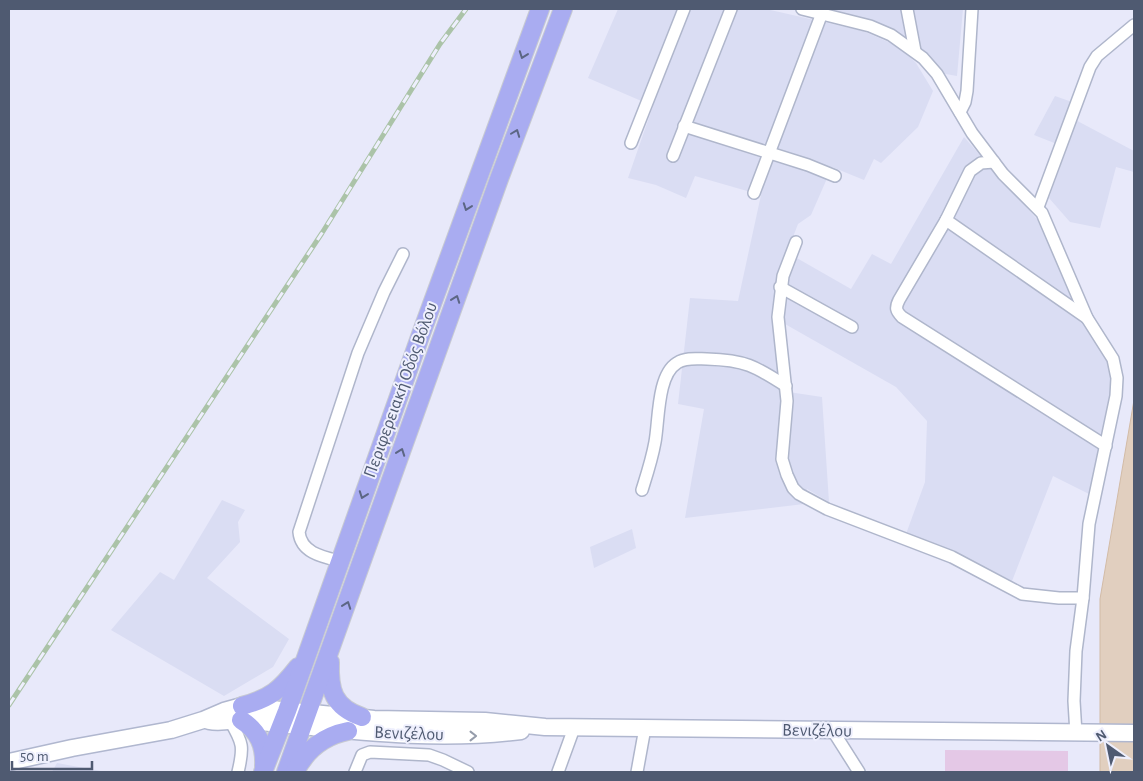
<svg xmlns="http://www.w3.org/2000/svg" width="1143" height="781" viewBox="0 0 1143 781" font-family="'Alegreya Sans',sans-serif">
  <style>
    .residential { fill: #daddf3 }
    .green { fill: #e4c8e6 }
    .water { fill: #e1cfbf; stroke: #d2bba6 }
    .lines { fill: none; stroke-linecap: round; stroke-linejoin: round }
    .street-casing { stroke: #afb6cb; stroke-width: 14 }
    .secondary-casing { stroke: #b0b7cf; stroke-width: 19 }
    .primary-casing { stroke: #c7cad2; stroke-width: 20 }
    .street { stroke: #fff; stroke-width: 11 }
    .secondary { stroke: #fff; stroke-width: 16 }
    .primary { stroke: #a9acf1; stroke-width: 18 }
    .rail-casing { stroke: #abc3a8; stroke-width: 5 }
    .rail { stroke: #eeeffd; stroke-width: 3; stroke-dasharray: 9; stroke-linecap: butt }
    .oneway { stroke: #5c6684 }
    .oneway2 { stroke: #959caa }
    .labels { text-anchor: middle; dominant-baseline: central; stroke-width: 4; stroke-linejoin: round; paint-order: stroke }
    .street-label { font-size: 18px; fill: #4f5a71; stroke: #eeeffd }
  </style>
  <rect width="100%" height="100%" fill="#e8e9fa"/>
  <g class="residential">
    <path d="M618 9H766L863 31 900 47 916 63 933 91 918 127 881 163 874 159 864 180 832 167 811 215 798 224 783 263 776 290 774 319 782 391 822 397 829 502 807 489 804 504 685 518 704 409 678 404 690 298 738 301 761 195 695 176 686 198 656 185 628 178 653 106 588 78Z"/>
    <path d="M820 9H963L957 76 940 73 928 57Z"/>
    <path d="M1055 96 1072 102 1068 116 1134 151V172L1116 167 1100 228 1070 222 1049 198 1067 148 1034 135Z"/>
    <path d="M964 137 1043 226 1109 364 1111 385 1105 435 1089 494 1053 476 1012 581 957 553 906 534 925 482 927 421 896 387 785 324 784 319 786 285 795 257 851 289 872 254 891 264Z"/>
    <path d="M222 500 245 510 238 522 240 542 207 578 289 639 273 667 224 696 111 630 160 572 174 580Z"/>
    <path d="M632 529 636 548 594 568 590 547Z"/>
    <path d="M57 763 106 772H52Z"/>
  </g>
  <path class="green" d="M945 750 1068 751V772H945Z"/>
  <path class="water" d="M1134 400V772H1100V599Z"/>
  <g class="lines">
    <g class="street-casing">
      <g id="street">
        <path d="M802 9 870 26 891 35 923 58 937 74 972 133 1003 174 1042 213 1087 318 1113 359 1117 378 1116 396 1089 524 1083 598 1076 651 1074 701 1076 734"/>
        <path d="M907 9 915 51"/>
        <path d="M960 112 965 102 967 91 972 9"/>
        <path d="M684 126 808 165 835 176"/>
        <path d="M631 143 684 9"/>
        <path d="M673 156 731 9"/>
        <path d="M994 162 981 163 970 171 946 220 899 300C895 308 896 311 902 317L1106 446"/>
        <path d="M754 193 822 13"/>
        <path d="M1038 207 1090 67 1097 56 1134 25"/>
        <path d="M946 220 1087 318"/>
        <path d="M796 242 783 276 778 317 787 401 782 459 787 475 793 488 799 494 827 509 952 557 1022 594 1059 598H1083"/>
        <path d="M780 287 852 327"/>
        <path d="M642 490C647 474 652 459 655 442 659 421 657 375 677 363 686 357 698 359 707 359 745 360 755 366 786 386"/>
        <path d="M340 561C323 557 301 553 299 532L358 353 384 292 403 254"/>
        <path d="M230 721C243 743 244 747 238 772"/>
        <path d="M833 731 859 772"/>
        <path d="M355 772 362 755 370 752 429 755 443 760 468 772"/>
        <path d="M558 772 574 728"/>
        <path d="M637 772 645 728"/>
      </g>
    </g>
    <g class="secondary-casing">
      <g id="secondary">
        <path d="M209 721C219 723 229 721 239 720 249 720 260 722 270 723 353 731 437 742 521 731"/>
        <path d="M9 762 72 748 171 730 203 720 224 711 242 706 374 719 485 721 545 727 1134 733"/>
      </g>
    </g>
    <g class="primary-casing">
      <g id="primary">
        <path d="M330 662C329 690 333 707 362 717"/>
        <path d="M242 706C271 698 280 690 298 667"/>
        <path d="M241 720C259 731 265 746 264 766"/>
        <path d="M263 772 287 711 421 334 540 9"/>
        <path d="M286 772 499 179 563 9"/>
        <path d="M295 772C306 750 323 736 348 731"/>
      </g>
    </g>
    <use href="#street" class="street"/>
    <use href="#secondary" class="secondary"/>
    <use href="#primary" class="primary"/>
    <g class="rail-casing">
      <path id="rail" d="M9 705 322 233 440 44 466 9"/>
    </g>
    <use href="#rail" class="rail"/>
  </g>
  <defs><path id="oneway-chevron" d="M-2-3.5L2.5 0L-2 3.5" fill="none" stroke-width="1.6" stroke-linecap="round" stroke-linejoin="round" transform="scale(1.25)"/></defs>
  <g class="oneway">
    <use href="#oneway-chevron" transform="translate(523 55) rotate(110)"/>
    <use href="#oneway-chevron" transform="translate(516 133) rotate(-69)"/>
    <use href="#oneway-chevron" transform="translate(467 207) rotate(110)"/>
    <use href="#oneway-chevron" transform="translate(456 299) rotate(-70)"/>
    <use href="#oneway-chevron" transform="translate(401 452) rotate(-70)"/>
    <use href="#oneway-chevron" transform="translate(363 495) rotate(110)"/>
    <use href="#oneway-chevron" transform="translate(347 605) rotate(-70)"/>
  </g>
  <use class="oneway2" href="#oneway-chevron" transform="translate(473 736)"/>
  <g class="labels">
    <g class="street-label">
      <text transform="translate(401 390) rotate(-70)">Περιφερειακή Οδός Βόλου</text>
      <text transform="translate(817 731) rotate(1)">Βενιζέλου</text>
      <text transform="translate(409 734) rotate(2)">Βενιζέλου</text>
    </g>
  </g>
  <rect width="1143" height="781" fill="none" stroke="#4f5a71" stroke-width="20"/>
  <g transform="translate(1108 746) rotate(327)" stroke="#eeeffd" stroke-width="4" paint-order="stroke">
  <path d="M0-4L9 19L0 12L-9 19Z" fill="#4f5a71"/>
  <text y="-8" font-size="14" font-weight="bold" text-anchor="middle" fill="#4f5a71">N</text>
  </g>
  <path d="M12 761v8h80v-8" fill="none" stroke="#4f5a71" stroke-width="2.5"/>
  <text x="20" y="761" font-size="15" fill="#4f5a71" stroke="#eeeffd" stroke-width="4" paint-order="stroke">50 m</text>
</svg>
